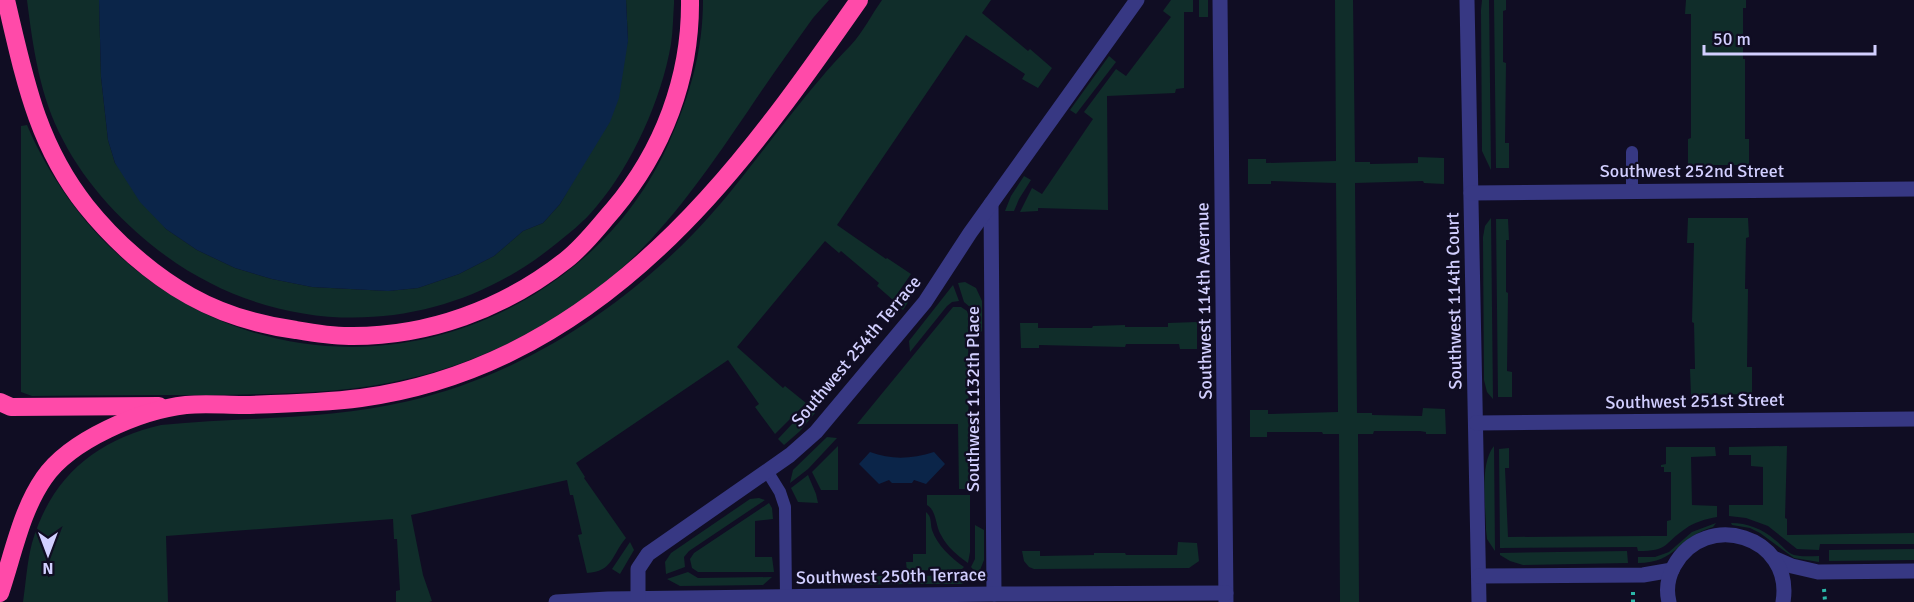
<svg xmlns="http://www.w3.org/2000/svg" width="1914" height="602" viewBox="0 0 1914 602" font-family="Signika,sans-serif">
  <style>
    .green { fill: #102d2a }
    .water { fill: #0b2549 }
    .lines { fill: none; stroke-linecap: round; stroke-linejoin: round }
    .path { stroke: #2bb7a8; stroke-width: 4; stroke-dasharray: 3 4.5; stroke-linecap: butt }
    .lane { stroke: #373883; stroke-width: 12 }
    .street { stroke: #373883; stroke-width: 15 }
    .highway { stroke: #ff4aa9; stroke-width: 18 }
    .labels { text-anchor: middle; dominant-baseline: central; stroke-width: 4.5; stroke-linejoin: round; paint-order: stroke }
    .street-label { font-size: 18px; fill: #d2cfff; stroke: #100d23 }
  </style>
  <rect width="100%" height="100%" fill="#100d23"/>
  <g class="green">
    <path d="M27 0H99L101 77 108 140 115 163 166 229 197 250 235 268 272 279 312 287 388 291 418 288 459 274 494 256 523 231 543 223 560 204 599 137 628 41 626 0H674V4C673 17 673 31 671 44 662 98 632 165 596 207 584 222 567 235 552 247 438 338 283 341 166 256 125 226 86 185 63 140 40 97 33 48 27 0Z"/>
    <path d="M703 0H829L813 18C791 49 769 79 748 111 711 165 672 223 622 268 564 320 487 360 411 378 346 394 278 394 211 395 151 395 91 395 32 396L21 392V126L27 125C114 327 344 410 535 294 595 257 642 205 670 140 690 95 703 50 703 0Z"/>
    <path d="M882 0H991L982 13 1028 51 1030 49 1052 68 1038 88 1022 79 1025 74 966 35 837 225 886 259 887 258 911 274 893 300 877 286 879 283 841 251 839 253 825 241 737 347 783 388 785 386 806 403 775 434 755 407 759 404 728 360 576 463 585 477 584 478 626 538C612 554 613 572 587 573L578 535 582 534 573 495H570L567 480 411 515 423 575 432 601 429 602H396V591L400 590 397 539H394L393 519 166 536 168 602H23C26 582 27 562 32 543 51 477 96 440 161 425 244 417 328 420 409 401 519 375 616 313 694 233 729 197 758 156 789 117 809 92 829 67 851 45 863 32 872 14 882 0Z"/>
    <path d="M1171 0H1193V12H1184V88L1176 89 1175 93 1107 96 1108 210 1038 208V211L1020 212 1032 188 1042 194 1093 119 1084 112 1116 69 1126 76 1171 17 1163 11Z"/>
    <rect x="1199" y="0" width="9" height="17"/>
    <path d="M1335 0H1353L1355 162H1370V164L1418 163V157L1444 158V184L1424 183 1423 181 1355 183 1357 413H1372V415L1422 416 1423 408 1445 409 1446 434H1426V432L1420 431H1374L1373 434H1358L1359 602H1340L1339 434H1323L1322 432H1267V437H1250V410H1268V414L1338 412 1336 183 1271 181V184H1248V159H1266V163L1336 161Z"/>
    <path d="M1482 0H1489L1491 170 1482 151 1481 10Z"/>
    <path d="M1494 0H1506V10L1503 11V62L1506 63 1505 143H1509V168H1496Z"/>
    <path d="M1686 0H1746V8H1743V59H1745V139H1749V165H1688V139L1691 138V14H1685Z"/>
    <path d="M1109 56 1116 62 1076 114 1070 110Z"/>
    <path d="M1024 176 1031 180 1019 199 1014 211H1005L1011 196Z"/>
    <path d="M1491 218 1493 399 1487 392 1484 380 1483 237 1485 226Z"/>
    <path d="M1688 218H1748L1749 237 1746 238 1745 289H1748L1747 367H1752V394L1691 395 1690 369H1695L1694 323 1692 322 1694 243H1687Z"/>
    <path d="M1496 219H1508L1509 240H1506V292L1508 293 1507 371 1512 372V397H1498Z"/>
    <path d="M916 277 921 282 903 310 896 305Z"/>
    <path d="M965 282 976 288 982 301V331L974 336 973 314 970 307 964 302 958 283Z"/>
    <path d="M953 285 959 301 952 302 947 306 910 352 909 341Z"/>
    <path d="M953 307H961L967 311 968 314 969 489H959L958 424H857Z"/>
    <path d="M1197 322V349H1180L1179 344H1126L1125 347 1039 345V348H1021L1020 323H1038V328H1092L1093 326 1125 325V327H1168V323Z"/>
    <path d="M809 406 815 413 800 431 784 445 778 439Z"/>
    <path d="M827 437 837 438 808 469 790 483 793 470Z"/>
    <path d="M838 446V490H821L812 472Z"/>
    <path d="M1494 446 1495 551 1487 539 1486 530C1486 507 1479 464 1494 446Z"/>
    <path d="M1787 446 1785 518 1787 519V535L1914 533V544H1820L1819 550 1797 549 1768 526 1746 518 1729 516V505H1763V467L1751 466V455H1729V447Z"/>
    <path d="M1666 447H1715L1716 456 1691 457 1692 505 1717 506V517C1706 519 1694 522 1685 529 1663 544 1669 551 1638 551L1637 547 1500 548 1499 449 1509 448V468H1505L1508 537 1645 536H1667V521L1671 520V472H1664V467H1661V465L1666 464Z"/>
    <path d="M808 475 816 494 818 503 798 502 791 488Z"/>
    <path d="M927 495H970V552L968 563C957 555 947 547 941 535 935 525 937 511 927 505Z"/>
    <path d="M759 498 765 500 689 551 684 557 685 567 666 574 665 562 671 553 750 499Z"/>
    <path d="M769 503 772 508 773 519 755 521V557H772L774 572H698L692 568 690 559 694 553Z"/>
    <path d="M926 512C932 517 930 522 932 530 937 545 951 558 964 567L962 569 907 571 906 562H913V554H926Z"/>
    <path d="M1716 523 1713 527C1679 536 1677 563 1638 563V557H1655L1669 552 1692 532Z"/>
    <path d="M1731 523C1747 523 1763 529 1775 540 1782 545 1786 552 1794 555 1802 557 1811 556 1819 556V562L1794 558 1760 533 1750 528 1732 525Z"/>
    <path d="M975 525 984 530V560L978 575 971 567 975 559Z"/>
    <path d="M630 542 634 550 620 574 612 569Z"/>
    <path d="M1178 542 1197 543 1199 561 1189 568 1034 569 1029 567 1024 561 1022 551H1040V556L1094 555V553H1125L1126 555H1177Z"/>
    <path d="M1914 549V560L1829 561V550Z"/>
    <path d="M1627 551 1628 563 1523 565 1510 561 1500 555V553Z"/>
    <path d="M967 571 975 579 961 584H919V576L956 575Z"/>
    <path d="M688 572 698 578 772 577 763 585 680 586 667 579Z"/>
    <path d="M832 576H913V584L832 585Z"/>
  </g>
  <g class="water">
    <path d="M99 0H626L628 41 619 98 610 122 560 204 543 223 523 231 494 256 459 274 418 288 388 291 312 287 272 279 235 268 197 250 166 229 140 202 115 163 108 140 101 77Z"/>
    <path d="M870 452C892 460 911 459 934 452L945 464 926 484 914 480 912 483H892L889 480 879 484 859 464Z"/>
  </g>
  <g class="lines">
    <g class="path">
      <path d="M1824 589 1825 601"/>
      <path d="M1633 592V602"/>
    </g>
    <g class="lane">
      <path d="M1632 152V191"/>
      <path d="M767 471 780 492 785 507 786 597"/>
    </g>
    <g class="street">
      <path d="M1220 0 1226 602"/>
      <path d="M1467 0 1479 602"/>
      <path d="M1471 193 1914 189"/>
      <path d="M991 204 994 594"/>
      <path d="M1476 423 1914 419"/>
      <path d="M1776 559 1792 566 1818 572 1914 571"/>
      <path d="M1479 576 1643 575 1672 570"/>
      <path d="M556 602 608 599 994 594 1226 593"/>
      <path d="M638 602V569L648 554 790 455 816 432 925 302 970 233 1137 0"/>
      <path d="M1669 602C1666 590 1668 577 1674 566 1705 509 1794 536 1783 602"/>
    </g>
    <g class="highway">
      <path d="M6 0C24 76 36 143 86 206 114 241 151 274 190 296 222 314 260 325 296 330 313 333 331 336 349 336 427 337 504 309 566 260 584 246 598 227 613 210 663 151 691 77 690 0"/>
      <path d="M0 402 11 407 159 406"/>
      <path d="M0 593C13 555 21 511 44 478 70 440 141 410 186 405 205 403 224 405 243 405 282 404 322 403 361 398 412 391 464 375 511 352 664 277 764 136 859 0"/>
    </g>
  </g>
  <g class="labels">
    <g class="street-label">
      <text x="1692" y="171">Southwest 252nd Street</text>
      <text transform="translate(1204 301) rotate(-91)">Southwest 114th Avernue</text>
      <text transform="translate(1454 301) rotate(-91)">Southwest 114th Court</text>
      <text transform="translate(856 351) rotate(-50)">Southwest 254th Terrace</text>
      <text transform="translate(973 399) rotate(-90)">Southwest 1132th Place</text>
      <text transform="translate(1695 401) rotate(-1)">Southwest 251st Street</text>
      <text transform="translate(891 576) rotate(-1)">Southwest 250th Terrace</text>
    </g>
  </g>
  <g transform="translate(48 554) rotate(180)" stroke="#100d23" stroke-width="4.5" paint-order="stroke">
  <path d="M0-4.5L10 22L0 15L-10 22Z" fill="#d2cfff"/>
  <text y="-9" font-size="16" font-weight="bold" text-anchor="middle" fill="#d2cfff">N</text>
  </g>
  <path d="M1704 45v9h171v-9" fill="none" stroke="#d2cfff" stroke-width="3"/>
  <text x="1713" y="45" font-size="18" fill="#d2cfff" stroke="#100d23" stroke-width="4.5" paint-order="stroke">50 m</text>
</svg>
